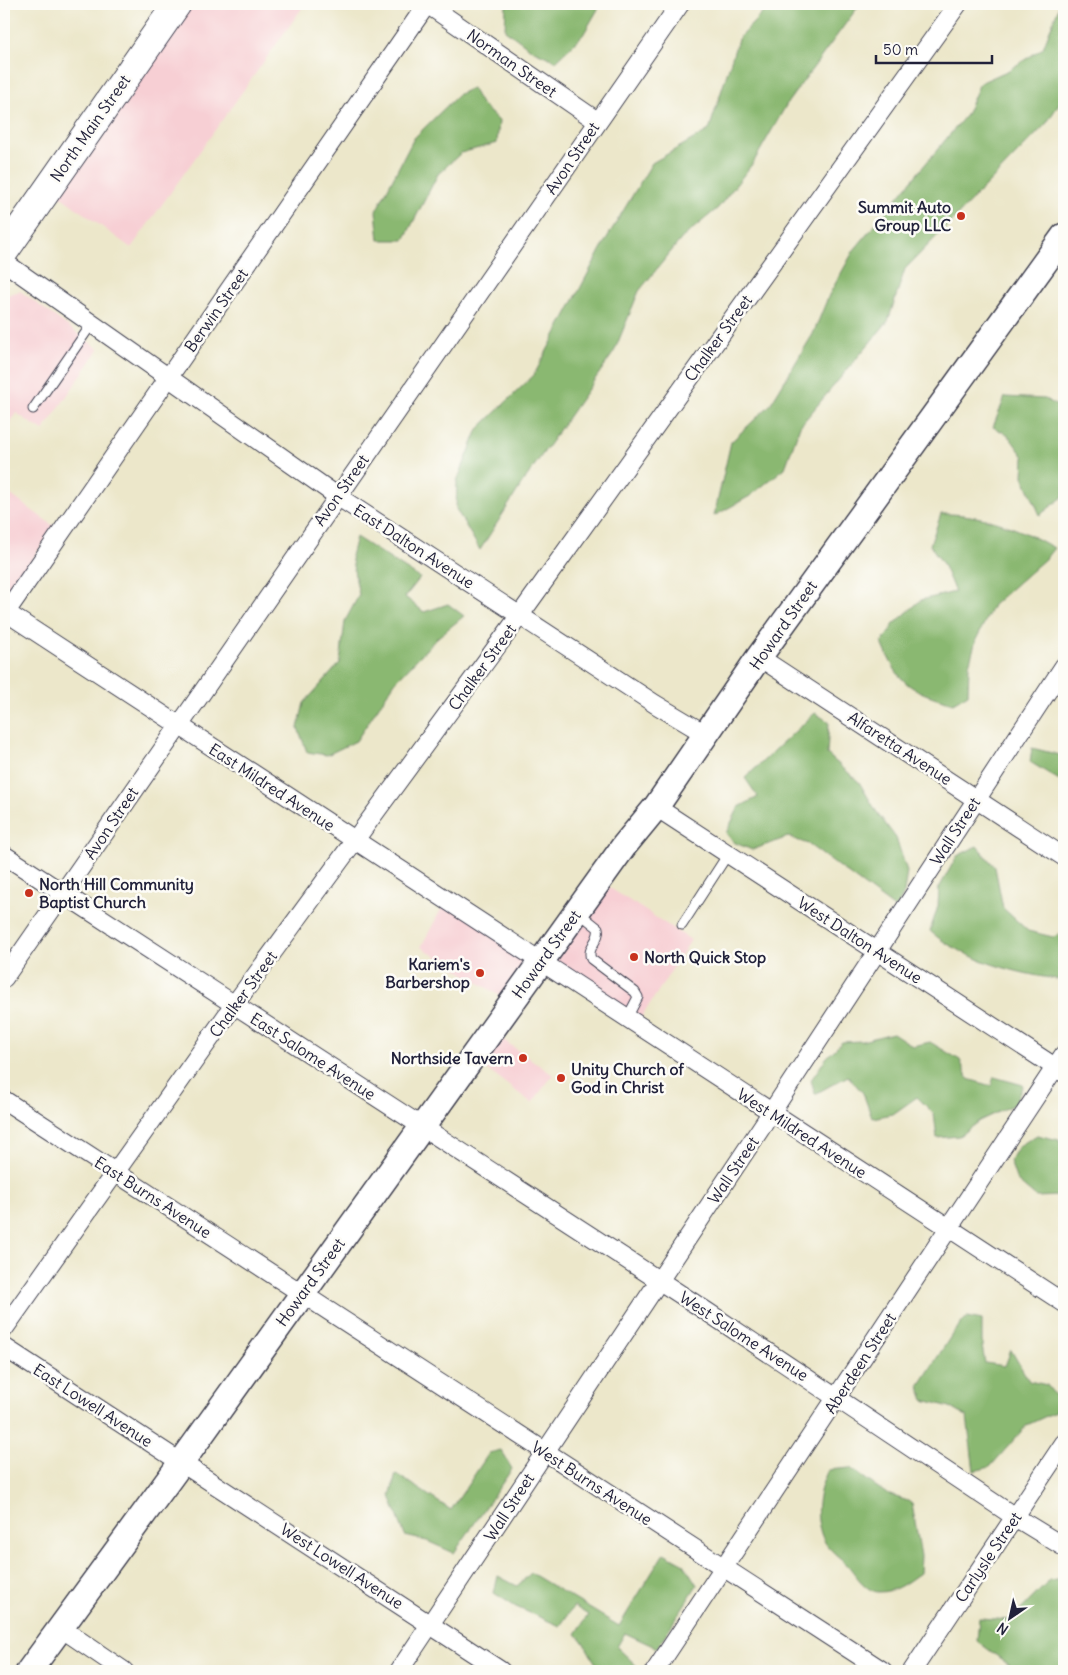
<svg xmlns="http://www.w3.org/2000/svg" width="1068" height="1675" viewBox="0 0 1068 1675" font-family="Delius,sans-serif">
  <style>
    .built { fill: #f7cfd4 }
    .forest { fill: #8ab871; stroke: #566d56 }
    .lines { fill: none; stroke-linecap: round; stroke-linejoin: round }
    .service-casing { stroke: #404050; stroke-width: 11 }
    .minor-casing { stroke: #404050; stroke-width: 20 }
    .secondary-casing { stroke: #404050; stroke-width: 28 }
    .primary-casing { stroke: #404050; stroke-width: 30 }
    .service { stroke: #fff; stroke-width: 9 }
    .minor { stroke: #fff; stroke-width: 18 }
    .secondary { stroke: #fff; stroke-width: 25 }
    .primary { stroke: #fff; stroke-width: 28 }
    .poi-dot { fill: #c8321e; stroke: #fdfcf7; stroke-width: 2 }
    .labels { text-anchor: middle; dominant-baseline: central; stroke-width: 5; stroke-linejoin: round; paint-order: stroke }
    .street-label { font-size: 16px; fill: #22223b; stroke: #fdfcf7 }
    .poi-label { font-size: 16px; font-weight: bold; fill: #22223b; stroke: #fdfcf7; text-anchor: end }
  </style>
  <rect width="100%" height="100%" fill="#fdfcf7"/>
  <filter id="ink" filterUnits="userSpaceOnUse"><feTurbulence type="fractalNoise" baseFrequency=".02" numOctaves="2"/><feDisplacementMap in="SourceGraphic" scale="10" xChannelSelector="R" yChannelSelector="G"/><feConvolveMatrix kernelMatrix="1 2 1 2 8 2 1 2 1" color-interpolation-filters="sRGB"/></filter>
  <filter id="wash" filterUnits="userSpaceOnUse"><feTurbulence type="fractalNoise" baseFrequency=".0096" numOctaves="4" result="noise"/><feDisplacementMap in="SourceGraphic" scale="20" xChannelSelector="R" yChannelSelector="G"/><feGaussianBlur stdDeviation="1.12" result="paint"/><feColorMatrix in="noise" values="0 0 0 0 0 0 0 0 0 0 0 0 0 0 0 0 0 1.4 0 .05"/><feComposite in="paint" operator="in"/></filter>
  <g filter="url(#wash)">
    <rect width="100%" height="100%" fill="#ece7ca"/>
    <g class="built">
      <path d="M177 4H305L131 248 49 188Z"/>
      <path d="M20 291 99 349 43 431 16 413 4 432V299L9 294Z"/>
      <path d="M4 490 55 527 4 599Z"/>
      <path d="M599 881 691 940 637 1024 541 961 511 1003 421 947 446 900 541 961Z"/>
      <path d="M491 1031 553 1075 532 1103 471 1058Z"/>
    </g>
    <g class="forest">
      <path d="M510 4H601L583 35 556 61 532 50 505 30 506 5Z"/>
      <path d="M771 4H860L788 102 753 163 718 208 682 238 639 291 614 352 523 482 480 550 456 509 457 481 478 429 534 375 608 236 652 163 709 130 738 39Z"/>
      <path d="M1060 4H1064V96L1046 124 905 269 888 321 800 426 785 468 750 496 714 516 731 442 770 405 813 334 829 295 854 250 966 115 980 83 1009 70 1043 48Z"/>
      <path d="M472 88 481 104 499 121 497 143 461 153 438 174 404 240H379L376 211 414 138 459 94Z"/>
      <path d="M1005 397 1045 399 1064 410V496L1040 515 1023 476 1024 457 1008 435 993 427Z"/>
      <path d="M941 514C981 513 1020 528 1054 548L1046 558 993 605 976 640 969 665 968 694 953 703C909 690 900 686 882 643L894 624 921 600 955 592 943 564 930 545Z"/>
      <path d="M356 537 420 578 405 597 424 612 448 604 464 616 438 637 395 682 356 741 327 755 307 752 298 728 304 703 340 663 345 621 359 595 351 556Z"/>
      <path d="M815 713 829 722 827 754 859 782 876 811 896 838 907 871 904 893 896 909 808 844 788 837 752 850 733 842 726 833 739 807 758 797 745 778Z"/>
      <path d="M1032 748 1064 756V783L1030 762Z"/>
      <path d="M977 846 995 867 1003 908 1028 931 1053 937 1064 933V980C1022 975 962 960 930 931L938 906 939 888 957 856Z"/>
      <path d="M893 1033 913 1046 930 1042 960 1060 968 1079 991 1086 994 1077 1023 1085 1015 1104 979 1121 959 1136 937 1138 934 1114 917 1097 893 1114 872 1118 863 1093 848 1076 815 1094 811 1080 827 1057 842 1042 862 1041Z"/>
      <path d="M1037 1135 1059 1140 1064 1153V1203L1060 1196 1036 1197 1017 1181 1010 1161 1019 1146Z"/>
      <path d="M967 1317 982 1320V1346L985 1363 1005 1366 1011 1350 1029 1381 1047 1385 1058 1399 1055 1412 1027 1425 990 1467 974 1471 967 1417 950 1407 924 1400 919 1386 953 1333Z"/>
      <path d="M501 1450 512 1469 454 1553 427 1541 405 1536 390 1496 396 1474 451 1510 489 1453Z"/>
      <path d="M850 1468 887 1494 908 1501 912 1504 921 1556 920 1573C907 1582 896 1592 879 1592 867 1592 857 1577 850 1568 844 1560 832 1553 826 1544 812 1521 817 1492 828 1470Z"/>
      <path d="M664 1553 684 1564 697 1585 657 1648 625 1633 617 1647 642 1671H602C591 1660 588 1645 576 1634L588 1615 574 1606 560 1626 516 1607 494 1593 498 1576 517 1586 531 1573 619 1626Z"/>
      <path d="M1064 1579V1671H1017L977 1641 979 1618 1011 1620 1049 1581Z"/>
    </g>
  </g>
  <g filter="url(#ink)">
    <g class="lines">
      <g class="service-casing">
        <g id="service">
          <path d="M33 409 91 325"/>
          <path d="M578 912 598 928C601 940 586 947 591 959L635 992 638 997 627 1018"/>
          <path d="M682 925 728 854"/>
        </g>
      </g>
      <g class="minor-casing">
        <g id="minor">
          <path d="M427 4 597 121"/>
          <path d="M4 262 337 496 655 704 707 735"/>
          <path d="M4 611 1064 1303"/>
          <path d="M4 615 427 4"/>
          <path d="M759 657 1064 857"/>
          <path d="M656 807 1064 1073"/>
          <path d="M4 855 706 1311 1015 1517 1064 1547"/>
          <path d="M4 978 680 4"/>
          <path d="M4 1100 883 1671"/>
          <path d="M4 1329 234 1005 520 615 958 4"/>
          <path d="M4 1347 501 1671"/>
          <path d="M61 1628 124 1671"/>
          <path d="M399 1671 771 1113 1064 666"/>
          <path d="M655 1671 1064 1054"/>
          <path d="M912 1671 1064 1443"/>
        </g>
      </g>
      <g class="secondary-casing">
        <path id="secondary" d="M29 1671 181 1463 624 846 656 807 759 657 1064 236"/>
      </g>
      <g class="primary-casing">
        <path id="primary" d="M4 252 177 4"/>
      </g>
      <use href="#service" class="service"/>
      <use href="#minor" class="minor"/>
      <use href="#secondary" class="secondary"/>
      <use href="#primary" class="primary"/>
    </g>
  </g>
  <g class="poi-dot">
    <circle cx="961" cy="216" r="5"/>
    <circle cx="29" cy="893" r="5"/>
    <circle cx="634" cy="957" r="5"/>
    <circle cx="480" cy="973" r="5"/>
    <circle cx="523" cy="1058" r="5"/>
    <circle cx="561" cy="1078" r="5"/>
  </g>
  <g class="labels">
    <g class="street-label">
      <text transform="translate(512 63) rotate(35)">Norman Street</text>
      <text transform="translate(90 128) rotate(-55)">North Main Street</text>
      <text transform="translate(572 158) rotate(-56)">Avon Street</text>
      <text transform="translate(216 310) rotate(-55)">Berwin Street</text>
      <text transform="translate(718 338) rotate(-54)">Chalker Street</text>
      <text transform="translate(341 490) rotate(-55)">Avon Street</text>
      <text transform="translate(414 546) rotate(33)">East Dalton Avenue</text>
      <text transform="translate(783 625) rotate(-55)">Howard Street</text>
      <text transform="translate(482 667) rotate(-54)">Chalker Street</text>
      <text transform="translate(900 748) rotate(33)">Alfaretta Avenue</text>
      <text transform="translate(272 787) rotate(33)">East Mildred Avenue</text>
      <text transform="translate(111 823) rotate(-56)">Avon Street</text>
      <text transform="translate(955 831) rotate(-57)">Wall Street</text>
      <text transform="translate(860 940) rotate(33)">West Dalton Avenue</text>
      <text transform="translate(546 954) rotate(-54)">Howard Street</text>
      <text transform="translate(243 994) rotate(-54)">Chalker Street</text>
      <text transform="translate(313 1056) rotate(33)">East Salome Avenue</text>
      <text transform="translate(802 1133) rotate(33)">West Mildred Avenue</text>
      <text transform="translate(733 1170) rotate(-56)">Wall Street</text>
      <text transform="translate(153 1197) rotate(33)">East Burns Avenue</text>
      <text transform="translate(310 1282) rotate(-54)">Howard Street</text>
      <text transform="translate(744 1336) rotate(33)">West Salome Avenue</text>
      <text transform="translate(860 1363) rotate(-57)">Aberdeen Street</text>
      <text transform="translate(93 1405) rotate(33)">East Lowell Avenue</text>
      <text transform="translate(592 1483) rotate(33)">West Burns Avenue</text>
      <text transform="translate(509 1507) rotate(-57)">Wall Street</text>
      <text transform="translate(988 1557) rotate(-56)">Carlysle Street</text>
      <text transform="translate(342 1566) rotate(33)">West Lowell Avenue</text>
    </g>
    <g class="poi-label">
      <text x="951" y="207">Summit Auto<tspan x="951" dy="18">Group LLC</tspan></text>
      <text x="39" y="884" text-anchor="start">North Hill Community<tspan x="39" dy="18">Baptist Church</tspan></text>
      <text x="644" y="957" text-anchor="start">North Quick Stop</text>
      <text x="470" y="964">Kariem's<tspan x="470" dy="18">Barbershop</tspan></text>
      <text x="513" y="1058">Northside Tavern</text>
      <text x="571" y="1069" text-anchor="start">Unity Church of<tspan x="571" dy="18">God in Christ</tspan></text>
    </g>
  </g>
  <rect width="1068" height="1675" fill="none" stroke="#fdfcf7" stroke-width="20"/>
  <g transform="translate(1010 1618) rotate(214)" stroke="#fdfcf7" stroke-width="4" paint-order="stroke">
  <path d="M0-4L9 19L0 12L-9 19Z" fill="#22223b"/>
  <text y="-8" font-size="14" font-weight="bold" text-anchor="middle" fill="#22223b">N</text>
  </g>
  <path d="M876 55v8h116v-8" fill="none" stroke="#22223b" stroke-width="2.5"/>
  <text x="883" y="55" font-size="15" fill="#22223b" stroke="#fdfcf7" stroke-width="4" paint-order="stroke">50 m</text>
</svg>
